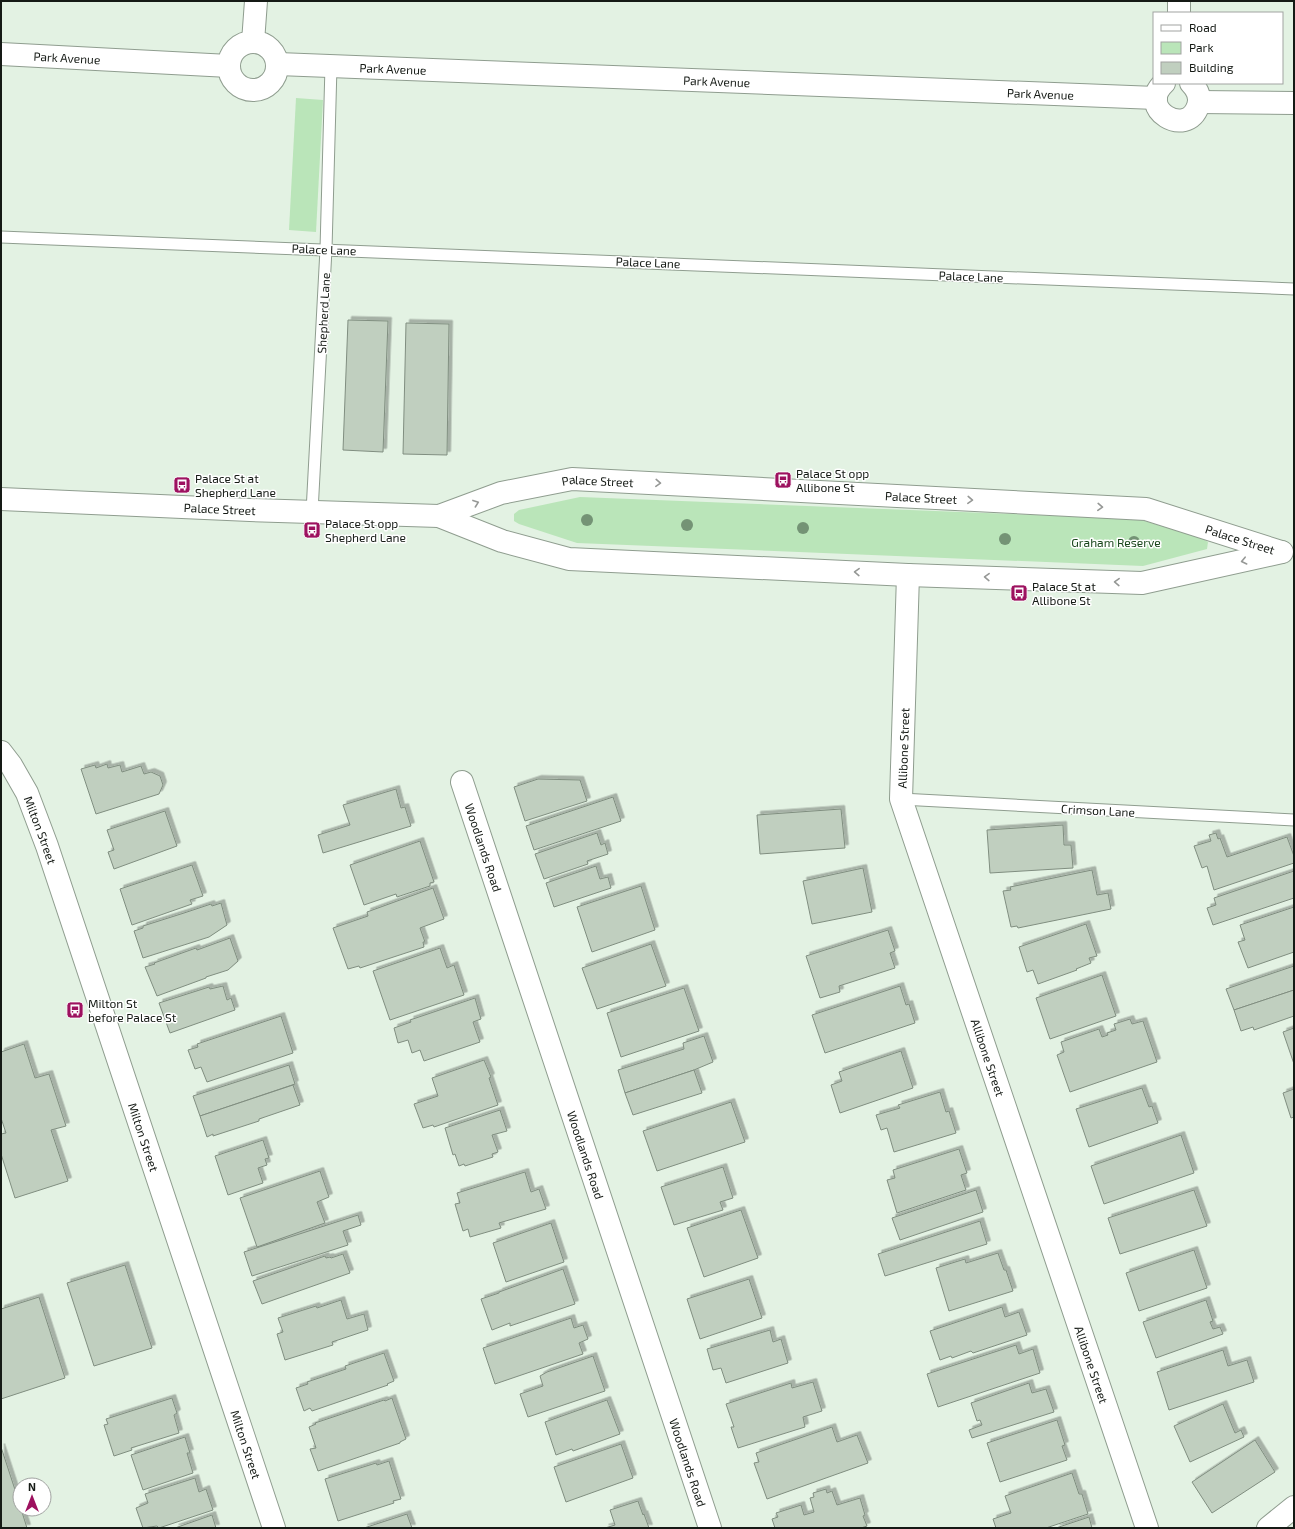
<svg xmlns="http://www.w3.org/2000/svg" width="1295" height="1529" viewBox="0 0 1295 1529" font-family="'Exo 2',sans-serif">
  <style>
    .green { fill: #bae5b9 }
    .building { fill: #c0cfbf; stroke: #808e80; filter: url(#shadow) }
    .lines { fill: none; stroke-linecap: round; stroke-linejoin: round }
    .lane-casing { stroke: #8f9d8f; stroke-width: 13 }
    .street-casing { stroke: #8f9d8f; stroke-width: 24 }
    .secondary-casing { stroke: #8f9d8f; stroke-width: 24 }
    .lane { stroke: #fff; stroke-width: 11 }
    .street { stroke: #fff; stroke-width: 22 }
    .secondary { stroke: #fff; stroke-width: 22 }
    .tree { fill: #749375 }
    .oneway { stroke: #969896 }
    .labels { text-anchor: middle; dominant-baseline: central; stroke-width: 3; stroke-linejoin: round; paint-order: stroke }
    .street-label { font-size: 12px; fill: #151a15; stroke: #fff }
    .poi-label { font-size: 12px; fill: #151a15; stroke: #fff; text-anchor: start }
    .park-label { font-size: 12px; fill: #19461b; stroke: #fff }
  </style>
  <defs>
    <filter id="shadow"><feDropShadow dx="3.5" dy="-3.5" stdDeviation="0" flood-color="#0004"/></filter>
  </defs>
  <rect width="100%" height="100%" fill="#e3f2e3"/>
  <g class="green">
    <path d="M296 98 323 100 316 232 289 230Z"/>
    <path d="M580 497 1138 519 1201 538 1208 542 1207 549 1143 566 577 543 519 524 514 521V514L519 510Z"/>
  </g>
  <g class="building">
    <path d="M348 320 388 321 383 452 343 450Z"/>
    <path d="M406 323 449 324 447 455 403 454Z"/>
    <path d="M107 764 108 768 120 765 122 772 141 766 144 774 151 772 160 776 163 785 159 794 96 814 81 769 95 765 96 768Z"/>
    <path d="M538 779 580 780 587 801 525 821 514 787Z"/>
    <path d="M396 789 401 808 405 807 411 826 323 853 318 835 350 825 343 805Z"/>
    <path d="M613 797 621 821 534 850 526 826Z"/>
    <path d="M841 809 845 848 760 854 757 815Z"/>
    <path d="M165 811 177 846 114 869 108 852 114 850 107 830Z"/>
    <path d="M1063 825 1064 845H1071L1073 868 990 873 987 830Z"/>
    <path d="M597 833 601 845 605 843 608 854 587 861 588 864 544 879 535 854Z"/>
    <path d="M1216 833 1218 839 1220 838 1227 857 1287 837 1294 856V863L1214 890 1207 866 1202 868 1194 846 1211 841 1209 835Z"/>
    <path d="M420 841 434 882 430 883V886L397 897 396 894 364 905 350 865Z"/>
    <path d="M192 865 203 896 190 900 192 904 132 925 120 889Z"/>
    <path d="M596 866 600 879 608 877 611 888 554 907 546 883Z"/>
    <path d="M863 868 872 912 812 924 803 881Z"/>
    <path d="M1092 870 1097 895 1108 893 1111 909 1018 928 1017 926 1011 927 1003 891 1011 890 1010 887Z"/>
    <path d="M1294 871V898L1213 925 1207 908 1216 905 1214 898Z"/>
    <path d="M641 886 655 930 592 952 577 907Z"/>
    <path d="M433 888 444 919 420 928 425 942H423L424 947 360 968 359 966 348 969 333 928 368 916 367 912Z"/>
    <path d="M221 903 227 925 209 937 143 958 134 931 143 928V926L184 913 211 904 212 906Z"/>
    <path d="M1294 907V952L1248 968 1238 942 1245 940 1240 925Z"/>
    <path d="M1086 924 1097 956 1089 958 1091 963 1076 969 1077 970 1038 984 1033 970 1027 972 1019 947Z"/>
    <path d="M888 930 895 951 890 953 895 968 839 986 840 992 820 998 806 956Z"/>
    <path d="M230 938 238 961 228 970 206 977V978L157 996 145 967 155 964 154 963 196 948 197 950Z"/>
    <path d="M651 944 666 986 597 1009 582 968Z"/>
    <path d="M440 948 447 968 454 965 464 995 390 1020 373 971Z"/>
    <path d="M1294 966V990L1234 1010 1226 989Z"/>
    <path d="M1102 975 1116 1016 1050 1039 1036 998Z"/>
    <path d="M223 986 227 1000 231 998 235 1010 170 1033 159 1003 209 987 210 989Z"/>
    <path d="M900 986 906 1005 909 1004 915 1023 825 1053 812 1015Z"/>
    <path d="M684 988 699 1031 621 1057 607 1013Z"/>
    <path d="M1294 990V1016L1254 1030 1253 1027 1241 1031 1234 1010Z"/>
    <path d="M475 998 481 1019 473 1022 480 1042 424 1061 420 1050 412 1053 408 1040 398 1043 394 1028 411 1022 410 1020Z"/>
    <path d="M281 1016 293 1053 207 1082 201 1067 195 1069 188 1050 198 1047 197 1044Z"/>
    <path d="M1130 1019 1132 1024 1143 1021 1157 1062 1070 1092 1057 1055 1064 1052 1061 1042 1099 1029 1102 1037 1108 1035 1107 1033 1116 1030 1114 1024Z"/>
    <path d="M1294 1028V1064L1283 1032Z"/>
    <path d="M704 1036 713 1062 694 1070 625 1093 618 1070 684 1049 683 1043Z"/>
    <path d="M24 1044 35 1078 49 1074 66 1126 51 1130 68 1181 15 1198 1 1154V1134L6 1133 1 1118V1052Z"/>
    <path d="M901 1051 913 1088 840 1113 831 1085 842 1081 839 1072Z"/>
    <path d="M484 1060 491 1077 489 1078 498 1105 434 1127 433 1125 423 1128 414 1104 438 1096 432 1078Z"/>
    <path d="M289 1065 295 1084 200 1116 193 1096Z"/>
    <path d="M694 1070 702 1093 633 1115 625 1093Z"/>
    <path d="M293 1085 300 1105 259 1119V1121L213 1136V1134L207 1137 200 1116Z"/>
    <path d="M1142 1088 1149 1107 1152 1106 1158 1123 1089 1147 1076 1109Z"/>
    <path d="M1294 1089V1117L1291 1118 1283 1093Z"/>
    <path d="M940 1092 946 1112 949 1111 956 1133 894 1152 887 1128 881 1130 876 1115 900 1108 898 1105Z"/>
    <path d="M731 1102 745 1142 657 1171 643 1131Z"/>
    <path d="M500 1110 507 1131 492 1135 498 1152 492 1154 493 1157 465 1166 464 1164 459 1166 455 1154 453 1155 445 1128Z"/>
    <path d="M1181 1135 1194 1173 1104 1204 1091 1166Z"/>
    <path d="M263 1140 269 1158 265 1159 267 1165 258 1168 263 1183 228 1195 215 1156Z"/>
    <path d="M959 1149 967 1173 961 1175 966 1190 897 1213 887 1180 895 1178 893 1170Z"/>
    <path d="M723 1167 733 1198 720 1202 723 1210 674 1225 661 1187Z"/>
    <path d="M320 1171 329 1197 317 1202 325 1223 257 1247 240 1198Z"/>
    <path d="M525 1172 531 1192 539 1189 546 1209 499 1223 501 1228 470 1237 468 1229 463 1231 455 1204 460 1203 457 1193Z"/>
    <path d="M976 1190 983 1212 900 1240 892 1218Z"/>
    <path d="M1194 1190 1207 1226 1120 1254 1108 1218Z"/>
    <path d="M741 1210 758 1258 704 1277 687 1228Z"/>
    <path d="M358 1215 361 1225 343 1231 348 1245 252 1276 244 1252Z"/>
    <path d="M980 1221 987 1244 885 1276 878 1254Z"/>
    <path d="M551 1223 564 1262 506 1282 493 1243Z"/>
    <path d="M1194 1250 1207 1288 1139 1311 1126 1273Z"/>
    <path d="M998 1253 1004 1270H1006L1013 1291 949 1311 936 1268 965 1259 966 1263Z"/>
    <path d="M343 1254 350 1273 262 1304 253 1281 325 1256 326 1258 330 1257 331 1258Z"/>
    <path d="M125 1265 152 1348 94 1366 67 1283Z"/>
    <path d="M563 1269 575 1304 510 1326V1323L492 1330 481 1299 499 1293V1292Z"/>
    <path d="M749 1279 762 1318 700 1339 687 1299Z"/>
    <path d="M39 1297 65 1378 1 1399V1309Z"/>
    <path d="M341 1300 347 1319 364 1314 368 1330 332 1342 333 1345 285 1360 277 1334 283 1332 278 1318 316 1306 317 1308Z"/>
    <path d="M1206 1300 1213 1321 1210 1322 1213 1329 1220 1327 1223 1334 1156 1358 1143 1322Z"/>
    <path d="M1002 1307 1005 1317 1019 1312 1027 1335 973 1353 971 1351 952 1358 951 1356 940 1360 930 1331Z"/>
    <path d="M571 1318 574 1328 583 1325 588 1339 579 1343 583 1354 495 1384 483 1348Z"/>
    <path d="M770 1330 773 1342 781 1339 788 1363 726 1383 721 1368 713 1370 707 1349Z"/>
    <path d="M1016 1345 1019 1354 1033 1349 1040 1373 938 1407 927 1374Z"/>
    <path d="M1223 1350 1228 1366 1247 1360 1254 1382 1169 1410 1157 1372Z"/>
    <path d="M384 1353 394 1381 387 1384 388 1385 312 1411 310 1408 304 1411 296 1388 308 1384 307 1382 346 1369 345 1366Z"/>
    <path d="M593 1356 605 1391 528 1417 520 1394 543 1386 540 1376 547 1372Z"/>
    <path d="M813 1382 822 1411 803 1417 805 1427 738 1448 731 1427H734L726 1404 791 1383 792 1388Z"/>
    <path d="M1029 1383 1032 1393 1046 1389 1054 1412 972 1438 969 1430 982 1425 980 1420 977 1421 971 1403Z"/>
    <path d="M172 1398 177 1413 174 1415 179 1433 131 1448 132 1450 114 1456 104 1425 108 1424 106 1419Z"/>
    <path d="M392 1398 406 1439 400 1442V1443L318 1471 310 1449 316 1448 309 1427 316 1424 315 1423 384 1400 385 1401Z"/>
    <path d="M607 1400 620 1434 573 1451 572 1449 556 1455 545 1422Z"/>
    <path d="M1223 1404 1235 1433 1241 1430 1244 1437 1190 1462 1174 1426Z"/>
    <path d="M1057 1420 1065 1445 1062 1446 1067 1460 1000 1482 987 1443Z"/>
    <path d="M832 1427 837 1442 857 1435 868 1463 767 1499 754 1463 759 1462 756 1453Z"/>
    <path d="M185 1437 190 1453H187L193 1473 143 1490 131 1455Z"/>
    <path d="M1255 1440 1275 1472 1212 1513 1192 1482Z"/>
    <path d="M621 1444 633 1478 566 1502 554 1467Z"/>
    <path d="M1 1447 20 1505V1509H21L27 1528H1Z"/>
    <path d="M389 1461 401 1499 393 1501 394 1503 338 1521 325 1479 376 1463 377 1465Z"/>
    <path d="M1072 1473 1079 1494H1082L1088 1514 1046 1528H996L993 1519 1011 1513 1005 1496Z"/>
    <path d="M195 1478 199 1492 206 1489 213 1510 159 1528 157 1526 143 1528 136 1508 148 1503 145 1494Z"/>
    <path d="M826 1489 827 1493 832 1491 837 1505 860 1498 865 1515 863 1516 867 1526 861 1528H775L772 1519 778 1517 776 1513 801 1505 804 1515 814 1512 810 1498 814 1497 813 1493Z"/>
    <path d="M638 1501 643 1515 644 1514 649 1528H605L615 1525 610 1510Z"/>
    <path d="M407 1514 412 1528H364Z"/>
    <path d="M212 1515 216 1528H175Z"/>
    <path d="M1089 1517 1092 1528H1056Z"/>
  </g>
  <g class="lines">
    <g class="lane-casing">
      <g id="lane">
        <path d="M1 237 1294 289"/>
        <path d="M312 512 326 249 331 66"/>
        <path d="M901 799 1294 820"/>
      </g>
    </g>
    <g class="street-casing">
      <g id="street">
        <path d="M1179 13V1"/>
        <path d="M253 42 256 1"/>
        <circle cx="253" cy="66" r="24"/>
        <path id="s1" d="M1 54 229 66"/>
        <path id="s2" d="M278 64 1156 98"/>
        <path d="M1164 83C1136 109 1187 139 1198 106 1201 97 1197 89 1191 83"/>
        <path d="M1199 102 1294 103"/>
        <path id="s3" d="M1 499 250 510 439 516 502 541 569 559 908 575 1142 583 1282 552"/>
        <path id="s4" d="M439 516 501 493 572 479 1146 509 1281 552"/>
        <path id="s5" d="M908 575 901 799 1147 1528"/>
        <path id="s6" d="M462 782 710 1528"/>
      </g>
    </g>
    <g class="secondary-casing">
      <g id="secondary">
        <path id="s7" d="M1 752 11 765 27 793 47 846 274 1528"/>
        <path d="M1268 1528 1294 1507"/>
      </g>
    </g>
    <use href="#lane" class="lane"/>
    <use href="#street" class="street"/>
    <use href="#secondary" class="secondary"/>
  </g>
  <g class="tree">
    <circle cx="587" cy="520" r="6"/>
    <circle cx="687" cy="525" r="6"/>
    <circle cx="803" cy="528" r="6"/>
    <circle cx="1005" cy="539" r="6"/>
    <circle cx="1134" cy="542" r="6"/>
  </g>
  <defs><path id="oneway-chevron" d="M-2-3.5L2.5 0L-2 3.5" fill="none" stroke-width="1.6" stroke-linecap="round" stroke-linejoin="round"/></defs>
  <g class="oneway">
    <use href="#oneway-chevron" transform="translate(658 483) rotate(3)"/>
    <use href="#oneway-chevron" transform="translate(970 500) rotate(3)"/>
    <use href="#oneway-chevron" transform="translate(476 503) rotate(-20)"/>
    <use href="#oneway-chevron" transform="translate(1100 507) rotate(3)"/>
    <use href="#oneway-chevron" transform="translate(1244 561) rotate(167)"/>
    <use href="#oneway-chevron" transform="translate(857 572) rotate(-178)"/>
    <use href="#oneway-chevron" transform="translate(987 577) rotate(-178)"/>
    <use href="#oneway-chevron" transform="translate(1117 582) rotate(-178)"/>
  </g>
  <defs>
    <g id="bus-square" transform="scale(0.9)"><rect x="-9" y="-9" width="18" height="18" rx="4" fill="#9d115f" stroke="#fff"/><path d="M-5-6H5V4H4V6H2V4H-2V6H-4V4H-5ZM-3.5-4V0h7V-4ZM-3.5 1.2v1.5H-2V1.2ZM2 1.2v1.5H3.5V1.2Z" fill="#fff"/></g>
  </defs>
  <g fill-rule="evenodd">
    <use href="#bus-square" x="783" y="480"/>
    <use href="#bus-square" x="182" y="485"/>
    <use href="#bus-square" x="312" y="530"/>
    <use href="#bus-square" x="1019" y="593"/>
    <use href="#bus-square" x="75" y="1010"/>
  </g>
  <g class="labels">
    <g class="street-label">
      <text stroke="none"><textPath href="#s1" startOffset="66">Park Avenue</textPath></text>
      <text stroke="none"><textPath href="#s2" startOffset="115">Park Avenue</textPath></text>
      <text stroke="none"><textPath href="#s2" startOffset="439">Park Avenue</textPath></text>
      <text stroke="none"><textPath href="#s2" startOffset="763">Park Avenue</textPath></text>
      <text transform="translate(324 249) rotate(2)">Palace Lane</text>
      <text transform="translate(648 262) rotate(2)">Palace Lane</text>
      <text transform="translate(971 276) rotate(2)">Palace Lane</text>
      <text transform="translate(323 313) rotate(-87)">Shepherd Lane</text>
      <text stroke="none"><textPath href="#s4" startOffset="164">Palace Street</textPath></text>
      <text stroke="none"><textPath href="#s4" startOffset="488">Palace Street</textPath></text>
      <text stroke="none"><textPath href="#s3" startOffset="219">Palace Street</textPath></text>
      <text stroke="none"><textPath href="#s4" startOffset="812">Palace Street</textPath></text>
      <text transform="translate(903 748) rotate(-88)">Allibone Street</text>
      <text transform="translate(1098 810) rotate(3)">Crimson Lane</text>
      <text stroke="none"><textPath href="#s7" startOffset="88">Milton Street</textPath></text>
      <text stroke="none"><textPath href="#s6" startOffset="69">Woodlands Road</textPath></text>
      <text stroke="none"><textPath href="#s5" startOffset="497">Allibone Street</textPath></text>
      <text stroke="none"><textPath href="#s7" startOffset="412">Milton Street</textPath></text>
      <text stroke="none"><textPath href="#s6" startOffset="393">Woodlands Road</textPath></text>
      <text stroke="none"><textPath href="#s5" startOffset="821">Allibone Street</textPath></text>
      <text stroke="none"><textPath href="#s7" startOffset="736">Milton Street</textPath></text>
      <text stroke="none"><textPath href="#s6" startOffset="717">Woodlands Road</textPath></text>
    </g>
    <g class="poi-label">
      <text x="796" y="473">Palace St opp<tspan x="796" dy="14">Allibone St</tspan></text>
      <text x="195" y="478">Palace St at<tspan x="195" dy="14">Shepherd Lane</tspan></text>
      <text x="325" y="523">Palace St opp<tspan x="325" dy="14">Shepherd Lane</tspan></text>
      <text x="1032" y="586">Palace St at<tspan x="1032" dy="14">Allibone St</tspan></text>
      <text x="88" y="1003">Milton St<tspan x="88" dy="14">before Palace St</tspan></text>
    </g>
    <g class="park-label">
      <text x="1116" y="542">Graham Reserve</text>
    </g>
  </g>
  <rect width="1295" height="1529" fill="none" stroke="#151a15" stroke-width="4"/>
  <rect x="1153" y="12" width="130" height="72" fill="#ffffff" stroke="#a1a3a1"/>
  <rect x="1161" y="25" width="20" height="6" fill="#ffffff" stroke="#a1a3a1"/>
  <text x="1189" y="32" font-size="12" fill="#151a15">Road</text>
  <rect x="1161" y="42" width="20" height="12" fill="#bae5b9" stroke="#a1a3a1"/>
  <text x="1189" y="52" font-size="12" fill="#151a15">Park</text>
  <rect x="1161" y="62" width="20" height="12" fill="#c0cfbf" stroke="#a1a3a1"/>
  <text x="1189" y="72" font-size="12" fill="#151a15">Building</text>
  <g transform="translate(32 1497)"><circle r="19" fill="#ffffff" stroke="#a1a3a1"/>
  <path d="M0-3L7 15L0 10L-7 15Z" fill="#9d115f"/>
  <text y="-6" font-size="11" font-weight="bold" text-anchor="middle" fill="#151a15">N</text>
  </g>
</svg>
